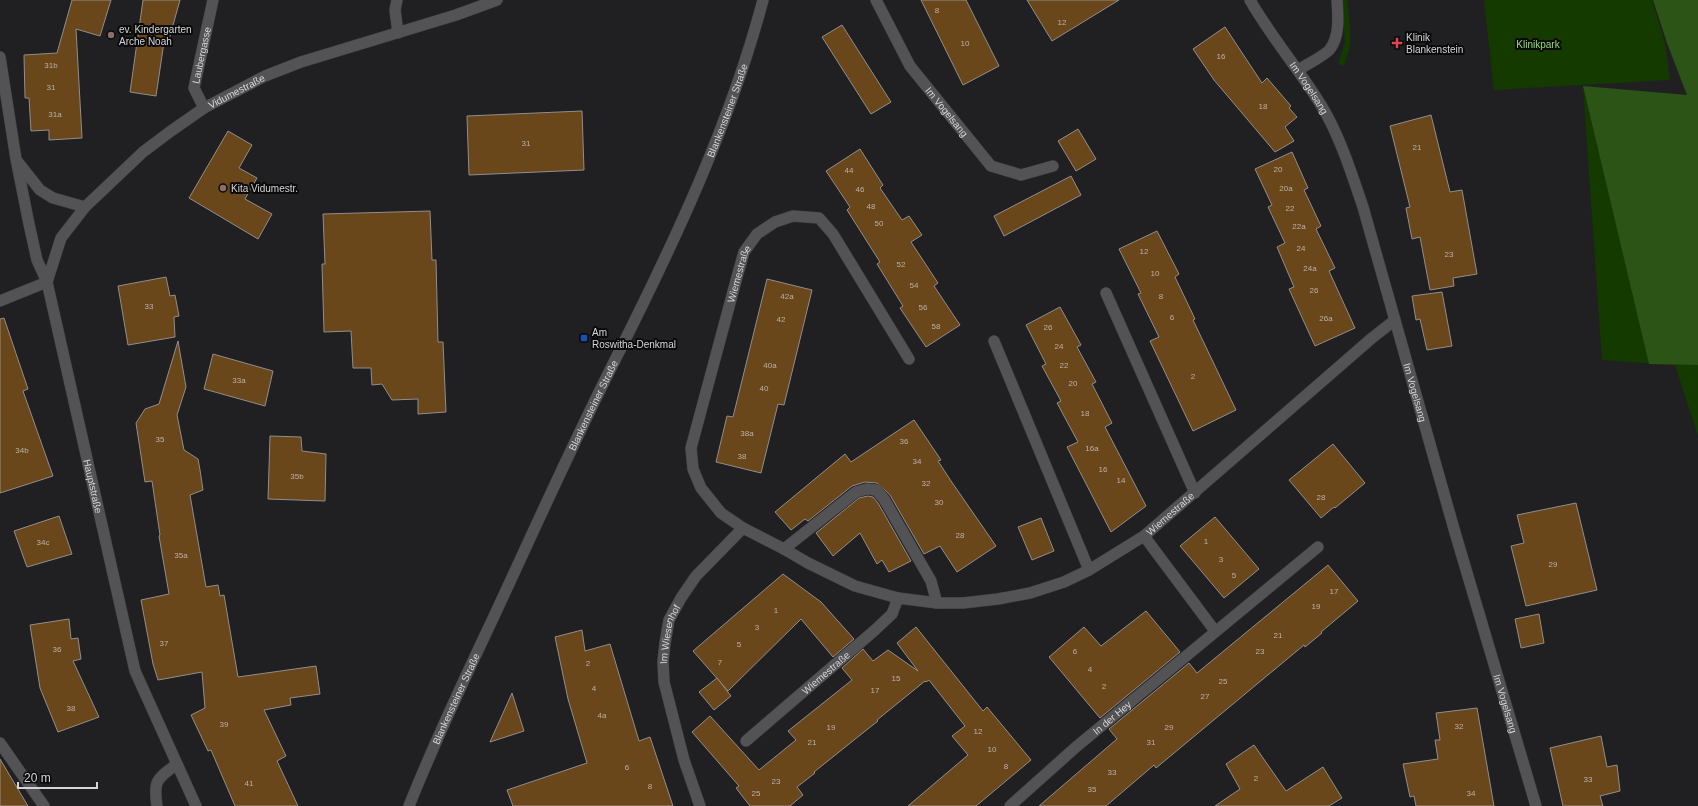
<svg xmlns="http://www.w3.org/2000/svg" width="1698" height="806" viewBox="0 0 1698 806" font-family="Arial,sans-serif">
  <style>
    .green { fill: #143a00 }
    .forest { fill: #2c5416 }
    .building { fill: #6a461b; stroke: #918e8c }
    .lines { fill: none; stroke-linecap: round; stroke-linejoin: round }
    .service-casing { stroke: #3b3b3d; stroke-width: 12 }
    .minor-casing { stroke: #3b3b3d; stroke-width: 12 }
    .secondary-casing { stroke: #3b3b3d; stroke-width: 12 }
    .service { stroke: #535356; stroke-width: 11 }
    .minor { stroke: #535356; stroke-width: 11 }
    .secondary { stroke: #535356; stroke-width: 11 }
    .education-dot { fill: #8d6e63; stroke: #0a0a0b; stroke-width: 1.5 }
    .health-dot { fill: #e0444e; stroke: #0a0a0b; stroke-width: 1.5 }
    .transit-dot { fill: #1a4fb4; stroke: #0a0a0b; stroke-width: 1.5 }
    .labels { text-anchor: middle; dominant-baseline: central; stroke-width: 4; stroke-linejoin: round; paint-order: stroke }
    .number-label { font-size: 8px; fill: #bab1a8 }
    .poi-label { font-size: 10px; fill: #d5d5d7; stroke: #0a0a0b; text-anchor: start }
    .park-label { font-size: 10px; fill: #95dd73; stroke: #0a0a0b }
    .street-label { font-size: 10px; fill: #d5d5d7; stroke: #0a0a0b }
  </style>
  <rect width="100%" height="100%" fill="#202023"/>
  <g class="green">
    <path d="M1341 0H1347C1349 22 1355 46 1343 66L1338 64 1345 42Z"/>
    <path d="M1484 0H1652L1665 43 1670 80 1494 90Z"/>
    <path d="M1583 86 1649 363 1698 365V436L1675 365 1602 360Z"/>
  </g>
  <path class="forest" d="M1653 0H1698V365L1649 364 1583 86 1687 95 1667 43Z"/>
  <g class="building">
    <path d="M72 0H111L100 36 76 29 82 138 49 140V130L31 131 29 98H25L24 55 57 53Z"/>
    <path d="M143 0H180L168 43 164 42 156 96 130 92Z"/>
    <path d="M921 0H966L999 66 963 85Z"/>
    <path d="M1027 0H1119L1052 41Z"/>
    <path d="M842 25 891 102 871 114 822 37Z"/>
    <path d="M1225 27 1262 83 1267 78 1291 106 1289 108 1297 117 1285 127 1294 141 1275 152 1214 80 1193 49Z"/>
    <path d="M582 111 584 170 469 175 467 116Z"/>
    <path d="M1431 115 1450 192 1462 190 1477 274 1453 278 1454 286 1430 290 1420 237 1412 239 1406 208 1410 207 1390 126Z"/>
    <path d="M1078 129 1096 159 1076 171 1058 141Z"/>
    <path d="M228 131 252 145 239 168 257 178 245 199 272 214 258 239 189 198Z"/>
    <path d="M860 149 883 185 880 188 902 220 909 216 922 235 911 242 938 283 934 286 960 325 926 347 900 308 903 306 877 264 880 262 847 210 850 207 826 171Z"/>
    <path d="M1292 152 1308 188 1304 190 1321 226 1316 229 1335 268 1329 271 1355 328 1315 346 1289 289 1294 287 1277 247 1285 243 1268 207 1272 205 1255 169Z"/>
    <path d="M1071 176 1081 195 1004 236 994 216Z"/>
    <path d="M430 211 432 260H436L438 342H443L446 412 418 414V399L392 400 382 384 372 385 371 368H353L351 331 324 332 322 264H325L323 214Z"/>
    <path d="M1157 231 1179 274 1175 277 1195 319 1193 320 1236 410 1193 431 1150 341 1159 337 1138 294 1141 293 1119 249Z"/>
    <path d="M166 277 170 296 175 295 179 316 174 317 175 337 128 345 118 286Z"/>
    <path d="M767 279 812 290 784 405 778 404 761 473 716 462 727 416 733 417Z"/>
    <path d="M1442 292 1452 346 1427 350 1420 319 1416 320 1412 296Z"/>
    <path d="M1060 307 1081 345 1077 347 1096 382 1092 384 1112 423 1105 427 1146 506 1111 532 1067 447 1078 442 1057 403 1061 401 1042 366 1046 364 1026 325Z"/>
    <path d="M4 318 28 389 23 391 53 476 0 493V319Z"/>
    <path d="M178 341 186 387 177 415 184 450 198 459 200 470 203 490 190 495 206 587 218 585 220 596 224 595 238 677 316 666 320 694 290 698 291 705 264 710 286 756 277 761 298 806H235L211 750 208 751 191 715 205 708 202 672 158 680 153 664 141 600 169 594 159 536 160 535 152 481 145 482 136 423 145 409 159 404Z"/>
    <path d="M213 354 273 371 265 406 204 389Z"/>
    <path d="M914 420 941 460 938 461 951 481 996 546 957 572 940 546 924 554 890 495 877 483 865 482 852 486 808 521 805 519 791 530 775 512 845 454 851 462Z"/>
    <path d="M270 436 301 437 302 451 326 454 325 501 268 499Z"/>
    <path d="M1333 444 1365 483 1335 508 1334 507 1321 518 1289 480Z"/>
    <path d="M868 496 873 497 878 503 911 561 889 572 882 560 877 564 860 533 833 556 816 533 859 498Z"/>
    <path d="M1576 503 1597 590 1526 606 1511 546 1524 543 1517 515Z"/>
    <path d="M59 516 72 554 27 567 14 531Z"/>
    <path d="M1215 517 1259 569 1224 598 1180 546Z"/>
    <path d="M1041 518 1054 551 1032 560 1018 527Z"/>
    <path d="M1328 565 1358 601 1321 632 1322 633 1305 647 1304 645 1156 768 1154 765 1106 806H1039L1117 739 1109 729 1189 663 1197 673Z"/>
    <path d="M783 574 821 602 854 639 833 657 801 619 728 691 693 651Z"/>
    <path d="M1146 611 1180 652 1100 718 1049 657 1084 627 1101 646Z"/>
    <path d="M1539 614 1544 643 1521 648 1515 619Z"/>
    <path d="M69 619 71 639 78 638 81 659 73 661 99 717 58 732 40 688 30 625Z"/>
    <path d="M916 627 983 711 987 707 1031 760 976 806H908L968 755 952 736 965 726 929 680 926 682 925 681 877 720 878 721 869 728 814 772 815 773 797 787 803 795 790 806H750L736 788 739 786 692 732 710 716 759 770 796 740 788 731 852 680 842 668 863 649 873 661 888 650 918 671 897 643Z"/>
    <path d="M582 630 585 651 610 644 639 741 650 737 673 806H513L507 790 587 763 568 699 555 637Z"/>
    <path d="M717 678 731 696 714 710 699 692Z"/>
    <path d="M512 693 524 731 490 742Z"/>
    <path d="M1477 708 1494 806H1416L1414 796 1410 797 1403 764 1438 759 1435 740H1440L1436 713Z"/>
    <path d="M1601 736 1607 767 1617 765 1620 791 1600 796 1603 806H1563L1550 748Z"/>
    <path d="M1254 745 1286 791 1323 767 1342 798 1329 806H1215L1240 789 1226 764Z"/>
    <path d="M0 759 28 806H0Z"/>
  </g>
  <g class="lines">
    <g class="service-casing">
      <g id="service">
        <path d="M1298 70C1304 66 1326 55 1330 49 1340 36 1338 16 1337 0"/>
        <path d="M1106 293 1195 493"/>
        <path d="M994 341 1089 570"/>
        <path d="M784 549 856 492 867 489 876 490 884 499 931 581 937 603"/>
        <path id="s1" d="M746 741 875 630 892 614 898 598"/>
      </g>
    </g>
    <g class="minor-casing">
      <g id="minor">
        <path d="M397 0 395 10 398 33"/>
        <path id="s2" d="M876 0 910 66 991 166 1021 175 1053 166"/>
        <path id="s3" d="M1250 0C1271 37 1299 69 1321 105 1340 136 1351 172 1363 207L1454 529 1536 806"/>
        <path id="s4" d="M0 57 16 159 29 224 37 260 47 282 135 671 196 806"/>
        <path id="s5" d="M204 108 194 88 213 0"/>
        <path d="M17 161 40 190 53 198 85 207"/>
        <path id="s6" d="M47 282 61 238 85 207 143 152 171 131 204 108 265 76 301 62 456 15 497 0"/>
        <path d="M0 301 47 282"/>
        <path id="s7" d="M743 528 721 513 701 488 693 469 691 448 737 277 744 252 757 234 775 222 793 216 819 218 833 234 909 359"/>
        <path d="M1144 536 1215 631"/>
        <path d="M0 743 44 806"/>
        <path d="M157 806C153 780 157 779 177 764"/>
        <path id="s8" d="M700 806 684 760 664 682 663 662 665 643 669 620 681 598 696 576 743 528 784 549 808 563 855 586 898 598 937 603H963L998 599 1030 593 1064 582 1089 570 1144 536 1372 338 1395 320"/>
        <path id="s9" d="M1010 806 1076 747 1318 547"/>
      </g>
    </g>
    <g class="secondary-casing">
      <g id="secondary">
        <path id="s10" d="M409 806C435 740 466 676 496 612 535 528 573 443 615 360 673 245 730 125 763 0"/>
      </g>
    </g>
    <use href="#service" class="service"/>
    <use href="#minor" class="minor"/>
    <use href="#secondary" class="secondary"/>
  </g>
  <g class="education-dot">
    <circle cx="111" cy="35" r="4"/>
    <circle cx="223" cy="188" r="4"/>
  </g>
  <path class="health-dot" d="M1395 37h4v4h4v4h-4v4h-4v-4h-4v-4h4z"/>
  <rect class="transit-dot" x="580" y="334" width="8" height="8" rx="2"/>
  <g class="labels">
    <g class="number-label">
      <text x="937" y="10">8</text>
      <text x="1062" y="22">12</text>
      <text x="965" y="43">10</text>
      <text x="1221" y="56">16</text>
      <text x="51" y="65">31b</text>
      <text x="51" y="87">31</text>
      <text x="1263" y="106">18</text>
      <text x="55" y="114">31a</text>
      <text x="526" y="143">31</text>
      <text x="1417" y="147">21</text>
      <text x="1278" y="169">20</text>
      <text x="849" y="170">44</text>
      <text x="1286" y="188">20a</text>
      <text x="860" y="189">46</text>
      <text x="871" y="206">48</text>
      <text x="1290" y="208">22</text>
      <text x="879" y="223">50</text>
      <text x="1299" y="226">22a</text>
      <text x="1301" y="248">24</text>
      <text x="1144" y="251">12</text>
      <text x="1449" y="254">23</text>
      <text x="901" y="264">52</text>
      <text x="1310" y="268">24a</text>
      <text x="1155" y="273">10</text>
      <text x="914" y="285">54</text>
      <text x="1314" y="290">26</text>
      <text x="787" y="296">42a</text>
      <text x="1161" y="296">8</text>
      <text x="149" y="306">33</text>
      <text x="923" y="307">56</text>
      <text x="1172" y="317">6</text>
      <text x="1326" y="318">26a</text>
      <text x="781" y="319">42</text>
      <text x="936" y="326">58</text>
      <text x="1048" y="327">26</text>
      <text x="1059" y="346">24</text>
      <text x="770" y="365">40a</text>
      <text x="1064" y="365">22</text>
      <text x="1193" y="376">2</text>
      <text x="239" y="380">33a</text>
      <text x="1073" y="383">20</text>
      <text x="764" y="388">40</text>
      <text x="1085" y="413">18</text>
      <text x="747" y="433">38a</text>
      <text x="160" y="439">35</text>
      <text x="904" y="441">36</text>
      <text x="1092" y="448">16a</text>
      <text x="22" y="450">34b</text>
      <text x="742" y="456">38</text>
      <text x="917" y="461">34</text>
      <text x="1103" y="469">16</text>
      <text x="297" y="476">35b</text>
      <text x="1121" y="480">14</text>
      <text x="926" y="483">32</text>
      <text x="1321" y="497">28</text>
      <text x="939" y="502">30</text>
      <text x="960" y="535">28</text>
      <text x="1206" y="541">1</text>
      <text x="43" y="542">34c</text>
      <text x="181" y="555">35a</text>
      <text x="1221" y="559">3</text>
      <text x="1553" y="564">29</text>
      <text x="1234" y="575">5</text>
      <text x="1334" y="591">17</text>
      <text x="1316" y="606">19</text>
      <text x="776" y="610">1</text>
      <text x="757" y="627">3</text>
      <text x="1278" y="635">21</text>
      <text x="164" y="643">37</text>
      <text x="739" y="644">5</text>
      <text x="57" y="649">36</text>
      <text x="1075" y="651">6</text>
      <text x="1260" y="651">23</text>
      <text x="720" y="662">7</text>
      <text x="588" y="663">2</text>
      <text x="1090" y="669">4</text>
      <text x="896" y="678">15</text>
      <text x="1223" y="681">25</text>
      <text x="1104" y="686">2</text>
      <text x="594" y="688">4</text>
      <text x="875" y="690">17</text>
      <text x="1205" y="696">27</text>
      <text x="71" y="708">38</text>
      <text x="602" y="715">4a</text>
      <text x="224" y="724">39</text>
      <text x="1459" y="726">32</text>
      <text x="831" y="727">19</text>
      <text x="1169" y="727">29</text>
      <text x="978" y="731">12</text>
      <text x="812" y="742">21</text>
      <text x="1151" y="742">31</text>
      <text x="992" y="749">10</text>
      <text x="1006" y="766">8</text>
      <text x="627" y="767">6</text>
      <text x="1112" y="772">33</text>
      <text x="1256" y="778">2</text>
      <text x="1588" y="779">33</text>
      <text x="776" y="781">23</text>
      <text x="249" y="783">41</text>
      <text x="650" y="786">8</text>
      <text x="1092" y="789">35</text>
      <text x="756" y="793">25</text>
      <text x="1471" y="793">34</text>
    </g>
    <g class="poi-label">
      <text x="119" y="29">ev. Kindergarten<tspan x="119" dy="12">Arche Noah</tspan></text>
      <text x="1406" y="37">Klinik<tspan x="1406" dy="12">Blankenstein</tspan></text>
      <text x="231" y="188">Kita Vidumestr.</text>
      <text x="592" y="332">Am<tspan x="592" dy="12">Roswitha-Denkmal</tspan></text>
    </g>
    <g class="park-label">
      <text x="1538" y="44">Klinikpark</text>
    </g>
    <g class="street-label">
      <text stroke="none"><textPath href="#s5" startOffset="56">Laubergasse</textPath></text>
      <text stroke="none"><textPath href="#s3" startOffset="106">Im Vogelsang</textPath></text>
      <text stroke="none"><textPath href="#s6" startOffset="277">Vidumestraße</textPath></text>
      <text stroke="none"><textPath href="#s10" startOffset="765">Blankensteiner Straße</textPath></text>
      <text stroke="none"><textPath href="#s2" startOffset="133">Im Vogelsang</textPath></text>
      <text stroke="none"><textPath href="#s7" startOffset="281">Wiemestraße</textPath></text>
      <text stroke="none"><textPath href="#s3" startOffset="430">Im Vogelsang</textPath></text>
      <text stroke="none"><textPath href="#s10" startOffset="441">Blankensteiner Straße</textPath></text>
      <text stroke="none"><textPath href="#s4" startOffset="440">Hauptstraße</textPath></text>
      <text stroke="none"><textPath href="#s8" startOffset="777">Wiemestraße</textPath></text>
      <text stroke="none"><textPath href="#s8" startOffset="178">Im Wiesenhof</textPath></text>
      <text stroke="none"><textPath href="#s1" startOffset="105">Wiemestraße</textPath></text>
      <text stroke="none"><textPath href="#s10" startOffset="117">Blankensteiner Straße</textPath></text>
      <text stroke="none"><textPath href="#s3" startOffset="754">Im Vogelsang</textPath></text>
      <text stroke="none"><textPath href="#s9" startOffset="135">In der Hey</textPath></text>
    </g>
  </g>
  <path d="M18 782v6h79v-6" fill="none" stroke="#d5d5d7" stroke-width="2"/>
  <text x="24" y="782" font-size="12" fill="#d5d5d7" stroke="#0a0a0b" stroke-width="3" paint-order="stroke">20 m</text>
</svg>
